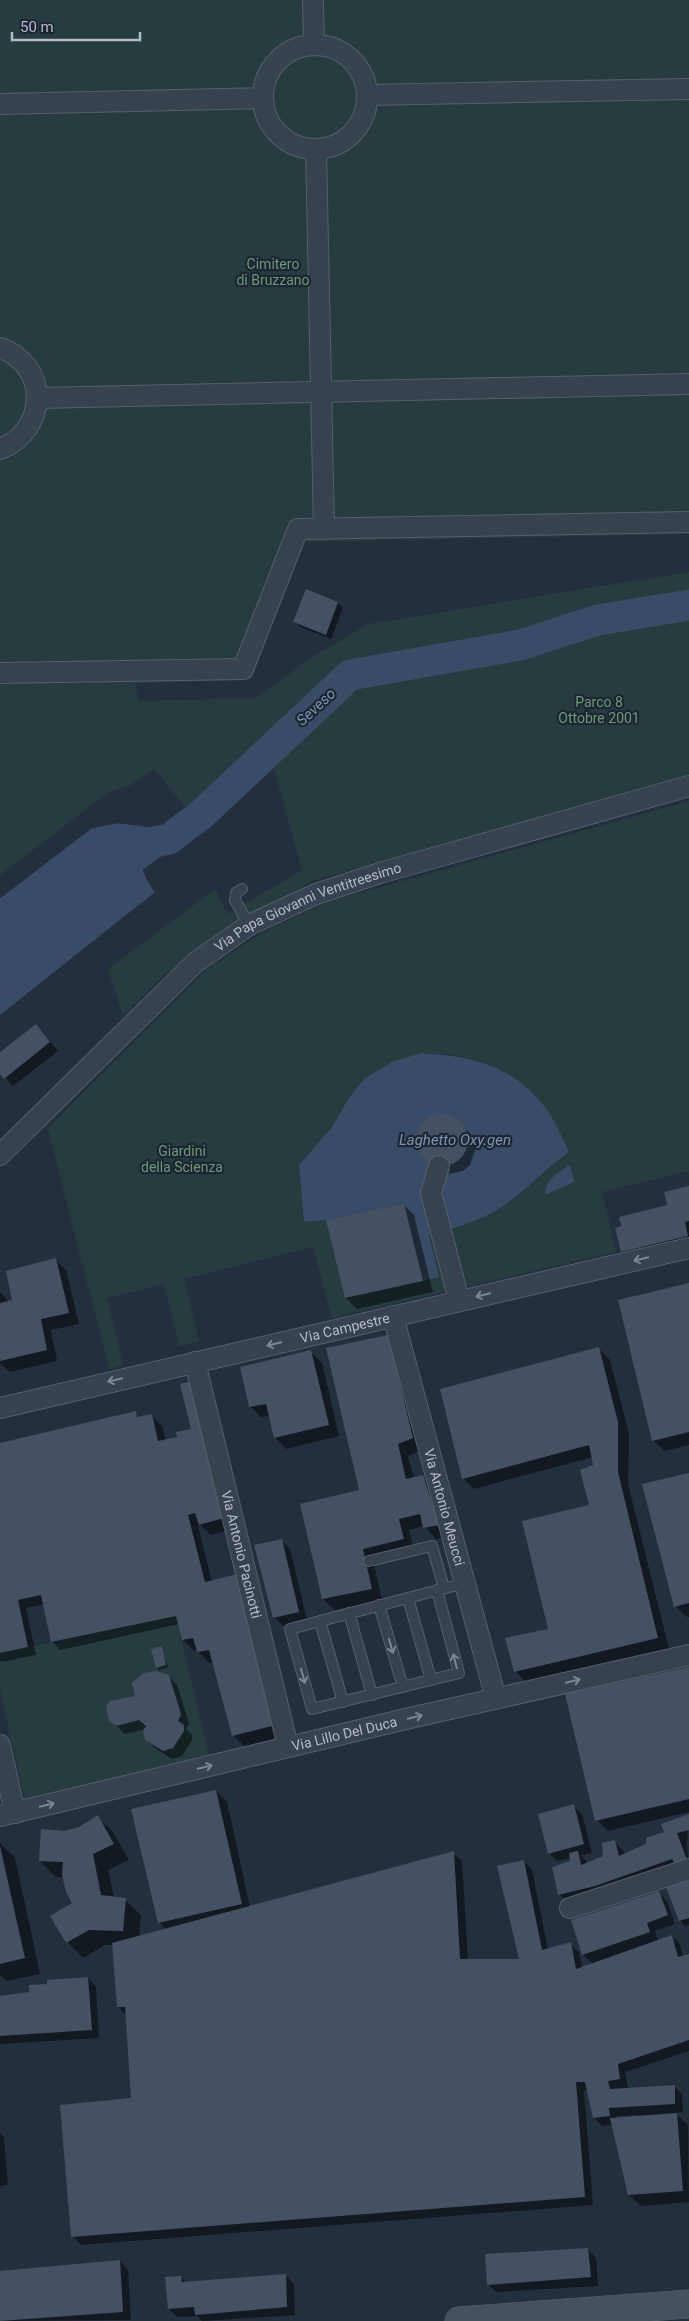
<svg xmlns="http://www.w3.org/2000/svg" width="689" height="2321" viewBox="0 0 689 2321" font-family="Roboto,sans-serif">
  <style>
    .green { fill: #263c3f; fill-rule: evenodd }
    .water { fill: #394c67 }
    .shadow { fill: #0007; fill-rule: evenodd }
    .lines { fill: none; stroke-linecap: round; stroke-linejoin: round }
    .canal { stroke: #394c67; stroke-width: 18 }
    .river { stroke: #394c67; stroke-width: 31 }
    .building { fill: #455162 }
    .lane-casing { stroke: #565f6c; stroke-width: 12 }
    .street-casing { stroke: #565f6c; stroke-width: 22 }
    .secondary-casing { stroke: #565f6c; stroke-width: 29 }
    .lane { stroke: #38414e; stroke-width: 10 }
    .street { stroke: #38414e; stroke-width: 20 }
    .secondary { stroke: #465061; stroke-width: 28 }
    .oneway { stroke: #7c8592 }
    .labels { text-anchor: middle; dominant-baseline: central; stroke-width: 4.5; stroke-linejoin: round; paint-order: stroke }
    .park-label { font-size: 14px; fill: #6b9a76; stroke: #1d2633 }
    .street-label { font-size: 14px; fill: #b4bcc9; stroke: #1d2633 }
    .water-label { font-size: 15px; font-style: italic; fill: #7c92b1; stroke: #1d2633 }
  </style>
  <rect width="100%" height="100%" fill="#242f3e"/>
  <g class="green">
    <path d="M0 0H689V534L305 542 251 680 135 683 139 701 256 698 311 658 368 624 689 572V776L312 881 241 921 205 944 165 975 123 1016 108 969 215 889 228 914 302 870 273 765 201 826 154 769 131 785 109 792 0 875Z"/>
    <path d="M689 801V1171L602 1192 616 1252 332 1318 313 1247 184 1279 199 1341 179 1346 164 1284 107 1298 123 1365 109 1369 48 1128 208 968 265 931 330 901ZM421 1053 456 1055 493 1066 569 1152C548 1166 533 1184 513 1200 488 1219 458 1227 428 1235L438 1276 404 1203 326 1220 305 1222 299 1165 332 1127 348 1099Z"/>
    <path d="M176 1616 209 1757 25 1801 0 1690V1653Z"/>
  </g>
  <g class="water">
    <path d="M122 850C142 855 143 879 155 892L0 1015V932L99 855Z"/>
    <path d="M421 1053C473 1056 515 1066 547 1110 556 1122 562 1138 569 1152 548 1166 533 1184 513 1199 489 1219 458 1227 429 1235L439 1277 423 1281 404 1203 326 1220 304 1222 299 1165 332 1127 348 1099 364 1079 392 1062Z"/>
    <path d="M570 1165 574 1182 545 1195C545 1180 558 1172 570 1165Z"/>
  </g>
  <g class="shadow">
    <path d="M307 591 338 603 343 608 331 639 300 627 294 622Z"/>
    <path d="M36 1025 58 1051 13 1086 0 1072V1054Z"/>
    <path d="M439 1115 450 1116 470 1133 476 1147 470 1165 463 1171 449 1174 440 1172 422 1155 417 1139 418 1131 425 1122Z"/>
    <path d="M689 1188V1249L634 1262 622 1251Z"/>
    <path d="M403 1204 414 1215 433 1292 357 1309 346 1298Z"/>
    <path d="M55 1259 66 1270 79 1324 51 1330 57 1361 10 1372 0 1363V1292L9 1302 14 1301Z"/>
    <path d="M689 1284V1445L664 1451 653 1440Z"/>
    <path d="M387 1337 399 1348 424 1449 408 1456 414 1479 422 1477 434 1488 449 1536 436 1539 424 1526 409 1530 414 1550 373 1560 382 1600 335 1610 323 1599 360 1491Z"/>
    <path d="M599 1349 610 1360 629 1434 628 1484 669 1649 526 1682 515 1671 549 1630 591 1506 594 1466 593 1457 474 1489 463 1478Z"/>
    <path d="M311 1352 322 1363 339 1436 286 1449 275 1437 270 1416 261 1417 250 1406Z"/>
    <path d="M135 1413 140 1418 151 1415 162 1426 166 1441 234 1529 211 1535 200 1525 198 1526 212 1582 286 1736 244 1746 233 1735 214 1662 209 1663 197 1650 194 1651 183 1640 179 1624 60 1650 52 1641 44 1604 26 1608 36 1655 2 1662 0 1661V1444Z"/>
    <path d="M689 1475V1617H687L675 1606Z"/>
    <path d="M281 1540 290 1549 307 1620 283 1626 274 1617Z"/>
    <path d="M161 1648 168 1667 159 1670 157 1667Z"/>
    <path d="M689 1669V1812L608 1831 597 1820Z"/>
    <path d="M168 1676 177 1685 189 1723 186 1729 192 1735V1740L182 1756 172 1759 155 1748 146 1739V1729L125 1734 110 1720 137 1696Z"/>
    <path d="M216 1791 227 1802 250 1907 453 1853 462 1861 468 1960H521L524 1861 532 1870 548 1949 570 1944 579 1952 582 1968 593 1964 583 1955 658 1892 667 1901 675 1924 655 1931 658 1941 672 1936 680 1944 683 1957 689 1955V2051L625 2072 628 2089 674 2086 682 2094 683 2112 675 2113 688 2125 689 2202 641 2206 629 2195 612 2125 602 2126 594 2118 588 2090H584L593 2205 81 2245 73 2236 132 2099 126 2015 118 2007 114 1945H105L83 1958 67 1942 52 1916 74 1904 64 1877H56L40 1861 64 1832 79 1828 97 1817 113 1832 129 1860 108 1870 114 1898 125 1900 141 1915 139 1937 166 1930 159 1922ZM637 2115V2117L617 2119V2116Z"/>
    <path d="M573 1806 582 1814 592 1853 581 1855 588 1863 605 1856 614 1841 626 1854 648 1845 689 1815 687 1844 689 1873 570 1905 559 1894 571 1858 557 1861 549 1853Z"/>
    <path d="M0 1843 15 1858 40 1974 6 1981 0 1975Z"/>
    <path d="M689 1881V1925L685 1926 680 1920Z"/>
    <path d="M88 1978 96 1987 99 2038 0 2044V1997L30 1993Z"/>
    <path d="M0 2133 4 2137 8 2185 0 2186Z"/>
    <path d="M587 2249 596 2258 598 2286 496 2292 488 2284Z"/>
    <path d="M120 2261 128 2270 131 2320 0 2321V2272Z"/>
    <path d="M286 2276 294 2284 295 2315 202 2321 197 2316 177 2317 169 2309 181 2277 187 2283Z"/>
  </g>
  <g class="lines">
    <path class="canal" d="M121 878 138 862 169 839"/>
    <path class="river" d="M0 918 98 843 118 839 150 843 169 839 203 813 350 675 520 645 598 620 689 605"/>
  </g>
  <g class="building">
    <path d="M306 589 338 602 326 635 293 622Z"/>
    <path d="M36 1024 50 1042 4 1079 0 1074V1052Z"/>
    <circle cx="442" cy="1140" r="26"/>
    <path d="M689 1186V1221L685 1222 688 1236 621 1252 615 1228 621 1226 619 1217 667 1205 664 1192Z"/>
    <path d="M404 1203 423 1281 345 1298 326 1220Z"/>
    <path d="M56 1258 69 1313 41 1319 47 1350 0 1361V1303L12 1300 6 1271Z"/>
    <path d="M689 1283V1432L652 1441 618 1300Z"/>
    <path d="M388 1335 413 1438 398 1444 406 1479 423 1475 439 1525 423 1528 420 1514 399 1519 404 1539 363 1549 372 1589 322 1599 300 1504 359 1490 326 1348Z"/>
    <path d="M599 1347 618 1422V1472L658 1638 514 1672 505 1638 548 1629 522 1521 589 1505 580 1470 593 1465 589 1445 462 1479 440 1389Z"/>
    <path d="M311 1350 329 1425 274 1438 266 1404 249 1407 240 1367Z"/>
    <path d="M191 1381 224 1518 199 1525 195 1513 188 1515 205 1582 238 1574 276 1725 232 1736 209 1650 197 1652 193 1638 182 1640 176 1616 51 1642 41 1595 18 1600 28 1647 0 1653V1443L136 1411 137 1417 152 1414 158 1441 177 1437 176 1432 191 1429 180 1384Z"/>
    <path d="M689 1473V1603L674 1607 642 1484Z"/>
    <path d="M282 1539 299 1612 273 1618 254 1545Z"/>
    <path d="M162 1646 166 1665 156 1668 151 1649Z"/>
    <path d="M689 1667V1799L595 1821 565 1694Z"/>
    <path d="M156 1671 169 1675 181 1714 178 1721 184 1725V1731L173 1748 163 1751 145 1740 143 1731 146 1726 139 1720 116 1726 109 1721 106 1706 110 1701 135 1696 132 1683 143 1673Z"/>
    <path d="M216 1790 242 1904 158 1923 131 1809Z"/>
    <path d="M574 1804 584 1844 548 1854 538 1814Z"/>
    <path d="M689 1814V1830L677 1833 687 1860 675 1864 672 1859 595 1886 558 1895 552 1867 570 1861 569 1853 578 1851 581 1865 603 1856 602 1843 615 1840 619 1856 646 1844V1838L664 1832 661 1824Z"/>
    <path d="M98 1815 114 1844 93 1854 101 1895 126 1898 123 1931 89 1930 66 1943 50 1916 72 1903 66 1892 62 1875 63 1862 39 1861 41 1829 64 1831 79 1827Z"/>
    <path d="M0 1846 25 1958 0 1964Z"/>
    <path d="M454 1851 460 1959H519L497 1866 524 1860 542 1950 571 1942 576 1969 672 1935 678 1957 689 1954V2040L618 2064 620 2079 608 2081 610 2089 675 2085V2104L609 2108 610 2116 593 2118 585 2082H576L585 2197 71 2237 60 2105 131 2098 125 2007H117L112 1943Z"/>
    <path d="M689 1880V1918L679 1921 666 1887Z"/>
    <path d="M659 1891 668 1915 647 1923 650 1932 582 1955 571 1920Z"/>
    <path d="M88 1977 92 2030 0 2036V1996L29 1992V1985L47 1984V1980Z"/>
    <path d="M677 2113 683 2191 628 2195 610 2118Z"/>
    <path d="M588 2248 591 2277 487 2285 485 2254Z"/>
    <path d="M120 2260 123 2312 0 2321V2271Z"/>
    <path d="M286 2274 287 2307 195 2315 194 2307 168 2309 165 2277 181 2276 182 2282Z"/>
  </g>
  <g class="lines">
    <g class="lane-casing">
      <g id="lane">
        <path d="M242 889 236 893 235 900 249 925"/>
        <path d="M369 1561 432 1546 444 1588"/>
        <path d="M437 1590 459 1673 312 1709 290 1629 465 1583"/>
        <path d="M408 1598 431 1680"/>
        <path d="M379 1605 403 1687"/>
        <path d="M349 1613 372 1695"/>
        <path d="M320 1621 343 1702"/>
      </g>
    </g>
    <g class="street-casing">
      <g id="street">
        <path d="M313 0 314 44"/>
        <circle cx="315" cy="97" r="52"/>
        <path d="M367 95 689 89"/>
        <path d="M0 104 262 98"/>
        <path d="M316 149 324 529"/>
        <path d="M0 348C50 365 48 431 0 449"/>
        <path d="M37 398 689 384"/>
        <path d="M0 673 243 669 298 529 689 522"/>
        <path id="s1" d="M0 1155 196 962 249 925 316 894 380 873 689 786"/>
        <path d="M439 1166 431 1193 459 1300"/>
        <path id="s2" d="M393 1316 496 1699"/>
        <path id="s3" d="M195 1362 288 1747"/>
        <path id="s4" d="M0 1408 689 1248"/>
        <path d="M0 1745 15 1813"/>
        <path id="s5" d="M0 1816 410 1718 689 1655"/>
        <path d="M570 1908 689 1869"/>
      </g>
    </g>
    <g class="secondary-casing">
      <path id="secondary" d="M459 2321 689 2304"/>
    </g>
    <use href="#lane" class="lane"/>
    <use href="#street" class="street"/>
    <use href="#secondary" class="secondary"/>
  </g>
  <defs><path id="oneway-shaft" d="M-6 0H5M1.5-3L5.5 0L1.5 3" fill="none" stroke-width="1.6" stroke-linecap="round" stroke-linejoin="round" transform="scale(1.25)"/></defs>
  <g class="oneway">
    <use href="#oneway-shaft" transform="translate(641 1259) rotate(167)"/>
    <use href="#oneway-shaft" transform="translate(483 1295) rotate(167)"/>
    <use href="#oneway-shaft" transform="translate(274 1344) rotate(166)"/>
    <use href="#oneway-shaft" transform="translate(115 1380) rotate(167)"/>
    <use href="#oneway-shaft" transform="translate(391 1646) rotate(74)"/>
    <use href="#oneway-shaft" transform="translate(455 1661) rotate(-104)"/>
    <use href="#oneway-shaft" transform="translate(303 1676) rotate(74)"/>
    <use href="#oneway-shaft" transform="translate(573 1681) rotate(-13)"/>
    <use href="#oneway-shaft" transform="translate(415 1717) rotate(-13)"/>
    <use href="#oneway-shaft" transform="translate(205 1767) rotate(-13)"/>
    <use href="#oneway-shaft" transform="translate(47 1805) rotate(-14)"/>
  </g>
  <g class="labels">
    <g class="park-label">
      <text x="273" y="264">Cimitero<tspan x="273" dy="16">di Bruzzano</tspan></text>
      <text x="599" y="702">Parco 8<tspan x="599" dy="16">Ottobre 2001</tspan></text>
      <text x="182" y="1151">Giardini<tspan x="182" dy="16">della Scienza</tspan></text>
    </g>
    <g class="street-label">
      <text stroke="none"><textPath href="#s1" startOffset="401">Via Papa Giovanni Ventitreesimo</textPath></text>
      <text stroke="none"><textPath href="#s4" startOffset="354">Via Campestre</textPath></text>
      <text stroke="none"><textPath href="#s2" startOffset="198">Via Antonio Meucci</textPath></text>
      <text stroke="none"><textPath href="#s3" startOffset="198">Via Antonio Pacinotti</textPath></text>
      <text stroke="none"><textPath href="#s5" startOffset="354">Via Lillo Del Duca</textPath></text>
    </g>
    <g class="water-label">
      <text transform="translate(316 707) rotate(-43)">Seveso</text>
      <text x="455" y="1140">Laghetto Oxy.gen</text>
    </g>
  </g>
  <path d="M12 32v8h128v-8" fill="none" stroke="#b4bcc9" stroke-width="2.5"/>
  <text x="20" y="32" font-size="15" fill="#b4bcc9" stroke="#1d2633" stroke-width="4" paint-order="stroke">50 m</text>
</svg>
